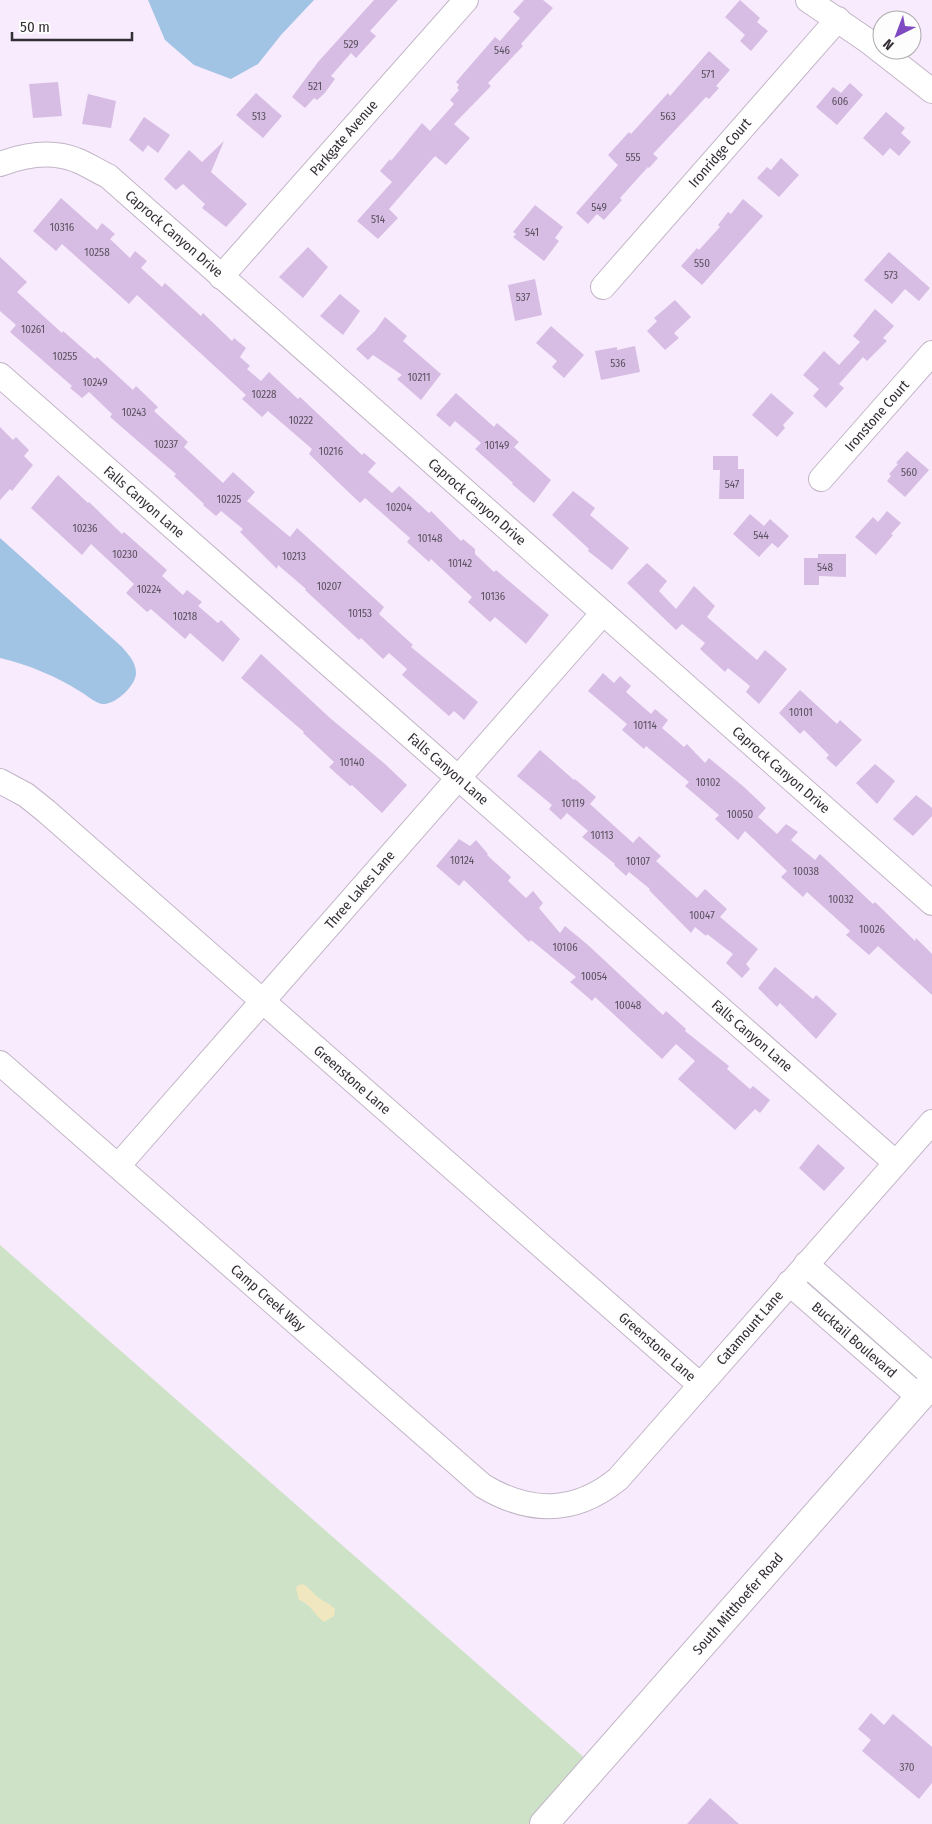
<svg xmlns="http://www.w3.org/2000/svg" width="932" height="1824" viewBox="0 0 932 1824" font-family="'Fira Sans Condensed',sans-serif">
  <style>
    .green { fill: #cde2c7 }
    .sand { fill: #f0e7c1 }
    .water { fill: #a1c3e4 }
    .building { fill: #d7bde4 }
    .lines { fill: none; stroke-linecap: round; stroke-linejoin: round }
    .minor-casing { stroke: #c1b5c6; stroke-width: 26 }
    .major-casing { stroke: #c1b5c6; stroke-width: 30 }
    .minor { stroke: #fff; stroke-width: 24 }
    .major { stroke: #fff; stroke-width: 28 }
    .labels { text-anchor: middle; dominant-baseline: central; stroke-width: 4; stroke-linejoin: round; paint-order: stroke }
    .number-label { font-size: 11px; fill: #5c5261 }
    .street-label { font-size: 14px; fill: #332e35; stroke: #fdfdfd }
  </style>
  <rect width="100%" height="100%" fill="#f8ebfd"/>
  <path class="green" d="M0 1245 595 1767 545 1824H0Z"/>
  <path class="sand" d="M302 1584C310 1587 311 1592 318 1597 324 1602 328 1602 335 1609L334 1616 324 1622C314 1615 311 1604 299 1600L296 1589 297 1586Z"/>
  <g class="water">
    <path d="M148 0H314L281 35 258 64 231 79 194 65 165 40Z"/>
    <path d="M0 538 122 647C128 654 136 662 136 673 136 685 117 703 105 704 97 705 88 696 81 692 56 676 29 665 0 658Z"/>
  </g>
  <g class="building">
    <path d="M374 0H398L370 31 376 36 356 58 351 53 331 76 335 79 324 94 317 100 314 98 305 108 292 97 318 62Z"/>
    <path d="M524 0H543L553 8 521 44 523 46 488 83 491 86 454 124 470 138 446 165 435 156 389 209 398 218 378 239 357 221 392 182 380 171 390 159 391 161 422 123 430 131 454 104 450 100 459 90 457 88 459 85 456 82 495 37 500 41 520 18 513 12Z"/>
    <path d="M740 0 760 18 757 22 768 31 751 51 740 41 745 35 725 17Z"/>
    <path d="M709 51 730 70 716 86 719 88 709 99 706 97 653 154 658 158 649 168 648 167 620 198 622 200 604 220 597 214 588 224 576 213 618 165 608 155 629 132 631 134 668 93 670 96Z"/>
    <path d="M58 82 62 116 33 118 29 84Z"/>
    <path d="M850 83 863 95 837 125 816 107 833 87 841 93Z"/>
    <path d="M256 93 282 116 263 138 236 115Z"/>
    <path d="M88 94 116 101 111 128 82 124Z"/>
    <path d="M886 112 905 128 901 133 911 142 899 156 890 148 883 156 863 138Z"/>
    <path d="M144 117 170 135 158 153 148 145 143 152 129 140Z"/>
    <path d="M224 141 211 172 247 204 226 227 202 208 205 204 183 184 176 190 164 179 189 150 202 162Z"/>
    <path d="M781 158 799 175 779 197 757 178 767 167 771 170Z"/>
    <path d="M61 198 97 230 102 223 115 234 110 239 130 258 135 251 147 261 141 268 162 287 165 283 201 316 203 313 232 341 234 338 246 348 240 357 250 366 247 369 261 381 269 372 298 399 300 397 362 455 364 453 376 463 368 472 392 493 399 486 429 513 431 511 461 541 463 539 475 549V554L494 572 496 570 549 615 526 644 495 617 490 622 468 602 472 597 431 559 429 562 407 542 410 538 365 498 360 503 339 483 309 454 312 449 268 411 262 417 242 399 246 395 137 295 129 304 62 244 56 251 33 231Z"/>
    <path d="M743 199 763 216 702 285 681 266 697 248 699 250 720 227 718 225 728 212 731 214Z"/>
    <path d="M535 205 563 227 555 238 559 241 544 261 513 237 516 234 513 232Z"/>
    <path d="M308 247 328 267 303 298 279 277Z"/>
    <path d="M889 252 930 288 919 301 905 289 892 304 864 280Z"/>
    <path d="M0 257 27 282 17 292 62 333 63 331 95 359 97 357 133 390 136 386 158 407 154 411 188 442 184 447 223 483 233 472 255 492 247 501 290 537 297 528 384 607 379 614 413 645 411 647 478 702 464 720 454 711 449 716 402 675 407 669 389 653 383 659 361 638 359 640 305 590 306 589 278 565 277 569 240 532 243 529 221 511 216 516 203 505 204 504 174 476 176 474 110 417 112 414 89 392 82 398 70 388 72 386 10 332 16 325 0 311Z"/>
    <path d="M535 279 542 315 515 321 508 285Z"/>
    <path d="M340 294 360 311 343 335 320 316Z"/>
    <path d="M675 300 691 317 674 333 679 338 665 350 647 331 657 321 654 318Z"/>
    <path d="M875 309 894 326 883 338 887 341 867 361 863 357 839 384 844 388 826 408 813 396 819 389 803 375 824 351 839 365 860 342 853 336Z"/>
    <path d="M385 317 407 336 403 341 441 374 421 400 397 379 402 375 373 355 368 360 356 349 375 331Z"/>
    <path d="M551 326 584 355 564 378 552 367 557 361 536 343Z"/>
    <path d="M635 346 640 372 601 380 595 351 617 347V350Z"/>
    <path d="M456 393 494 427 497 423 519 442 514 447 551 480 534 503 512 484 513 483 475 449 481 443 455 421 450 427 436 415Z"/>
    <path d="M771 393 794 413 783 425 785 428 777 437 752 415Z"/>
    <path d="M0 427 13 440 16 437 29 450 24 456 33 465 12 491 10 489 0 500Z"/>
    <path d="M907 451 929 470 905 497 887 481 891 476 889 474 898 464 896 463Z"/>
    <path d="M713 456H738V469H744V499H719L720 470H713Z"/>
    <path d="M58 475 88 503 89 502 122 534 124 532 167 570 162 576 183 595 187 590 202 602 198 606 218 623 221 620 240 639 223 662 190 633 185 639 151 609 147 612 126 593 134 584 91 544 82 555 31 508Z"/>
    <path d="M573 491 595 508 590 515 629 548 612 570 588 551 589 549 552 515Z"/>
    <path d="M887 511 901 523 891 534 893 535 876 555 855 537 873 517 878 522Z"/>
    <path d="M750 514 764 526 770 519 789 536 778 548 772 543 759 557 733 534Z"/>
    <path d="M818 554H846V577L819 576V585H804V558H818Z"/>
    <path d="M647 563 667 581 659 591 676 609 694 586 715 606 707 617 757 660 765 650 787 669 759 704 746 692 750 686 728 668 725 672 700 649 705 643 682 624 676 630 627 583Z"/>
    <path d="M261 654 330 718 385 764 407 785 382 813 352 785 350 786 329 767 334 762 303 733 304 732 241 678Z"/>
    <path d="M603 673 614 683 620 676 631 686 626 692 651 714 655 709 668 720 662 728 684 747 687 744 705 763 709 758 744 787 766 808 758 817 777 834 786 824 798 832 791 840 815 860 820 854 873 904 875 902 915 941 916 938 932 954V995L878 946 869 955 846 935 850 931 807 892 803 897 781 877 787 871 745 831 738 840 715 819 719 815 685 786 689 782 646 746 644 749 622 730 627 724 588 691Z"/>
    <path d="M800 690 837 724 840 720 862 740 836 767 826 758 829 755 804 730 800 734 779 713Z"/>
    <path d="M540 750 574 780 575 779 596 797 590 804 633 843 639 836 661 856 656 861 697 898 705 889 727 909 720 917 758 949 746 964 750 969 742 978 726 963 733 954 707 934 706 936 695 927 691 933 649 890 650 889 629 872 626 876 614 865 615 864 582 837 588 831 567 813 561 820 549 809 552 805 517 776Z"/>
    <path d="M875 764 895 781 877 804 856 783Z"/>
    <path d="M916 795 932 808V816L913 836 893 819Z"/>
    <path d="M459 839 470 846 476 840 488 854 487 855 511 877 508 881 526 898 533 891 543 903 539 908 560 933 565 926 588 945 663 1015 666 1011 686 1029 685 1031 729 1066 727 1069 750 1089 753 1086 770 1100 760 1113 755 1109 735 1130 678 1079 695 1061 676 1044 662 1059 595 997 592 1001 570 982 576 977 531 940 529 942 464 880 459 886 436 866Z"/>
    <path d="M775 967 813 999 816 995 837 1014 816 1039 780 1003 777 1007 758 988Z"/>
    <path d="M818 1144 845 1168 824 1191 799 1168Z"/>
    <path d="M871 1713 884 1725 893 1714 932 1747V1783L919 1799 862 1751 871 1740 858 1729Z"/>
    <path d="M710 1798 739 1824H687Z"/>
  </g>
  <g class="lines">
    <g class="minor-casing">
      <g id="minor">
        <path d="M808 0 868 41 932 91"/>
        <path d="M0 164C24 155 51 150 76 160 87 164 97 171 108 176L932 903"/>
        <path d="M221 277 466 0"/>
        <path d="M603 287 838 19"/>
        <path d="M0 375 896 1163"/>
        <path d="M821 479 932 353"/>
        <path d="M0 781 26 795 46 811 700 1385"/>
        <path d="M0 1063 483 1486C530 1514 575 1514 618 1479L932 1122"/>
        <path d="M118 1166 603 613"/>
        <path d="M806 1264 932 1375"/>
        <path d="M789 1283 919 1397"/>
      </g>
    </g>
    <g class="major-casing">
      <path id="major" d="M544 1824 932 1383"/>
    </g>
    <use href="#minor" class="minor"/>
    <use href="#major" class="major"/>
  </g>
  <g class="labels">
    <g class="number-label">
      <text x="351" y="44">529</text>
      <text x="502" y="50">546</text>
      <text x="708" y="74">571</text>
      <text x="315" y="86">521</text>
      <text x="840" y="101">606</text>
      <text x="259" y="116">513</text>
      <text x="668" y="116">563</text>
      <text x="633" y="157">555</text>
      <text x="599" y="207">549</text>
      <text x="378" y="219">514</text>
      <text x="62" y="227">10316</text>
      <text x="532" y="232">541</text>
      <text x="97" y="252">10258</text>
      <text x="702" y="263">550</text>
      <text x="891" y="275">573</text>
      <text x="523" y="297">537</text>
      <text x="33" y="329">10261</text>
      <text x="65" y="356">10255</text>
      <text x="618" y="363">536</text>
      <text x="419" y="377">10211</text>
      <text x="95" y="382">10249</text>
      <text x="264" y="394">10228</text>
      <text x="134" y="412">10243</text>
      <text x="301" y="420">10222</text>
      <text x="166" y="444">10237</text>
      <text x="497" y="445">10149</text>
      <text x="331" y="451">10216</text>
      <text x="909" y="472">560</text>
      <text x="732" y="484">547</text>
      <text x="229" y="499">10225</text>
      <text x="399" y="507">10204</text>
      <text x="85" y="528">10236</text>
      <text x="761" y="535">544</text>
      <text x="430" y="538">10148</text>
      <text x="125" y="554">10230</text>
      <text x="294" y="556">10213</text>
      <text x="460" y="563">10142</text>
      <text x="825" y="567">548</text>
      <text x="329" y="586">10207</text>
      <text x="149" y="589">10224</text>
      <text x="493" y="596">10136</text>
      <text x="360" y="613">10153</text>
      <text x="185" y="616">10218</text>
      <text x="801" y="712">10101</text>
      <text x="645" y="725">10114</text>
      <text x="352" y="762">10140</text>
      <text x="708" y="782">10102</text>
      <text x="573" y="803">10119</text>
      <text x="740" y="814">10050</text>
      <text x="602" y="835">10113</text>
      <text x="462" y="860">10124</text>
      <text x="638" y="861">10107</text>
      <text x="806" y="871">10038</text>
      <text x="841" y="899">10032</text>
      <text x="702" y="915">10047</text>
      <text x="872" y="929">10026</text>
      <text x="565" y="947">10106</text>
      <text x="594" y="976">10054</text>
      <text x="628" y="1005">10048</text>
      <text x="907" y="1767">370</text>
    </g>
    <g class="street-label">
      <text transform="translate(344 138) rotate(-49)">Parkgate Avenue</text>
      <text transform="translate(720 153) rotate(-49)">Ironridge Court</text>
      <text transform="translate(174 234) rotate(41)">Caprock Canyon Drive</text>
      <text transform="translate(877 416) rotate(-49)">Ironstone Court</text>
      <text transform="translate(144 502) rotate(41)">Falls Canyon Lane</text>
      <text transform="translate(477 502) rotate(41)">Caprock Canyon Drive</text>
      <text transform="translate(448 769) rotate(41)">Falls Canyon Lane</text>
      <text transform="translate(781 770) rotate(41)">Caprock Canyon Drive</text>
      <text transform="translate(360 890) rotate(-49)">Three Lakes Lane</text>
      <text transform="translate(752 1036) rotate(41)">Falls Canyon Lane</text>
      <text transform="translate(352 1080) rotate(41)">Greenstone Lane</text>
      <text transform="translate(268 1298) rotate(41)">Camp Creek Way</text>
      <text transform="translate(750 1328) rotate(-49)">Catamount Lane</text>
      <text transform="translate(854 1340) rotate(41)">Bucktail Boulevard</text>
      <text transform="translate(657 1347) rotate(41)">Greenstone Lane</text>
      <text transform="translate(738 1604) rotate(-49)">South Mitthoefer Road</text>
    </g>
  </g>
  <g transform="translate(897 35) rotate(222)"><circle r="24" fill="#fdfdfd" stroke="#acaaad"/>
  <path d="M0-4L9 19L0 12L-9 19Z" fill="#7f4ac1"/>
  <text y="-8" font-size="14" font-weight="bold" text-anchor="middle" fill="#332e35">N</text>
  </g>
  <path d="M12 32v8h120v-8" fill="none" stroke="#332e35" stroke-width="2.5"/>
  <text x="20" y="32" font-size="15" fill="#332e35" stroke="#fdfdfd" stroke-width="4" paint-order="stroke">50 m</text>
</svg>
